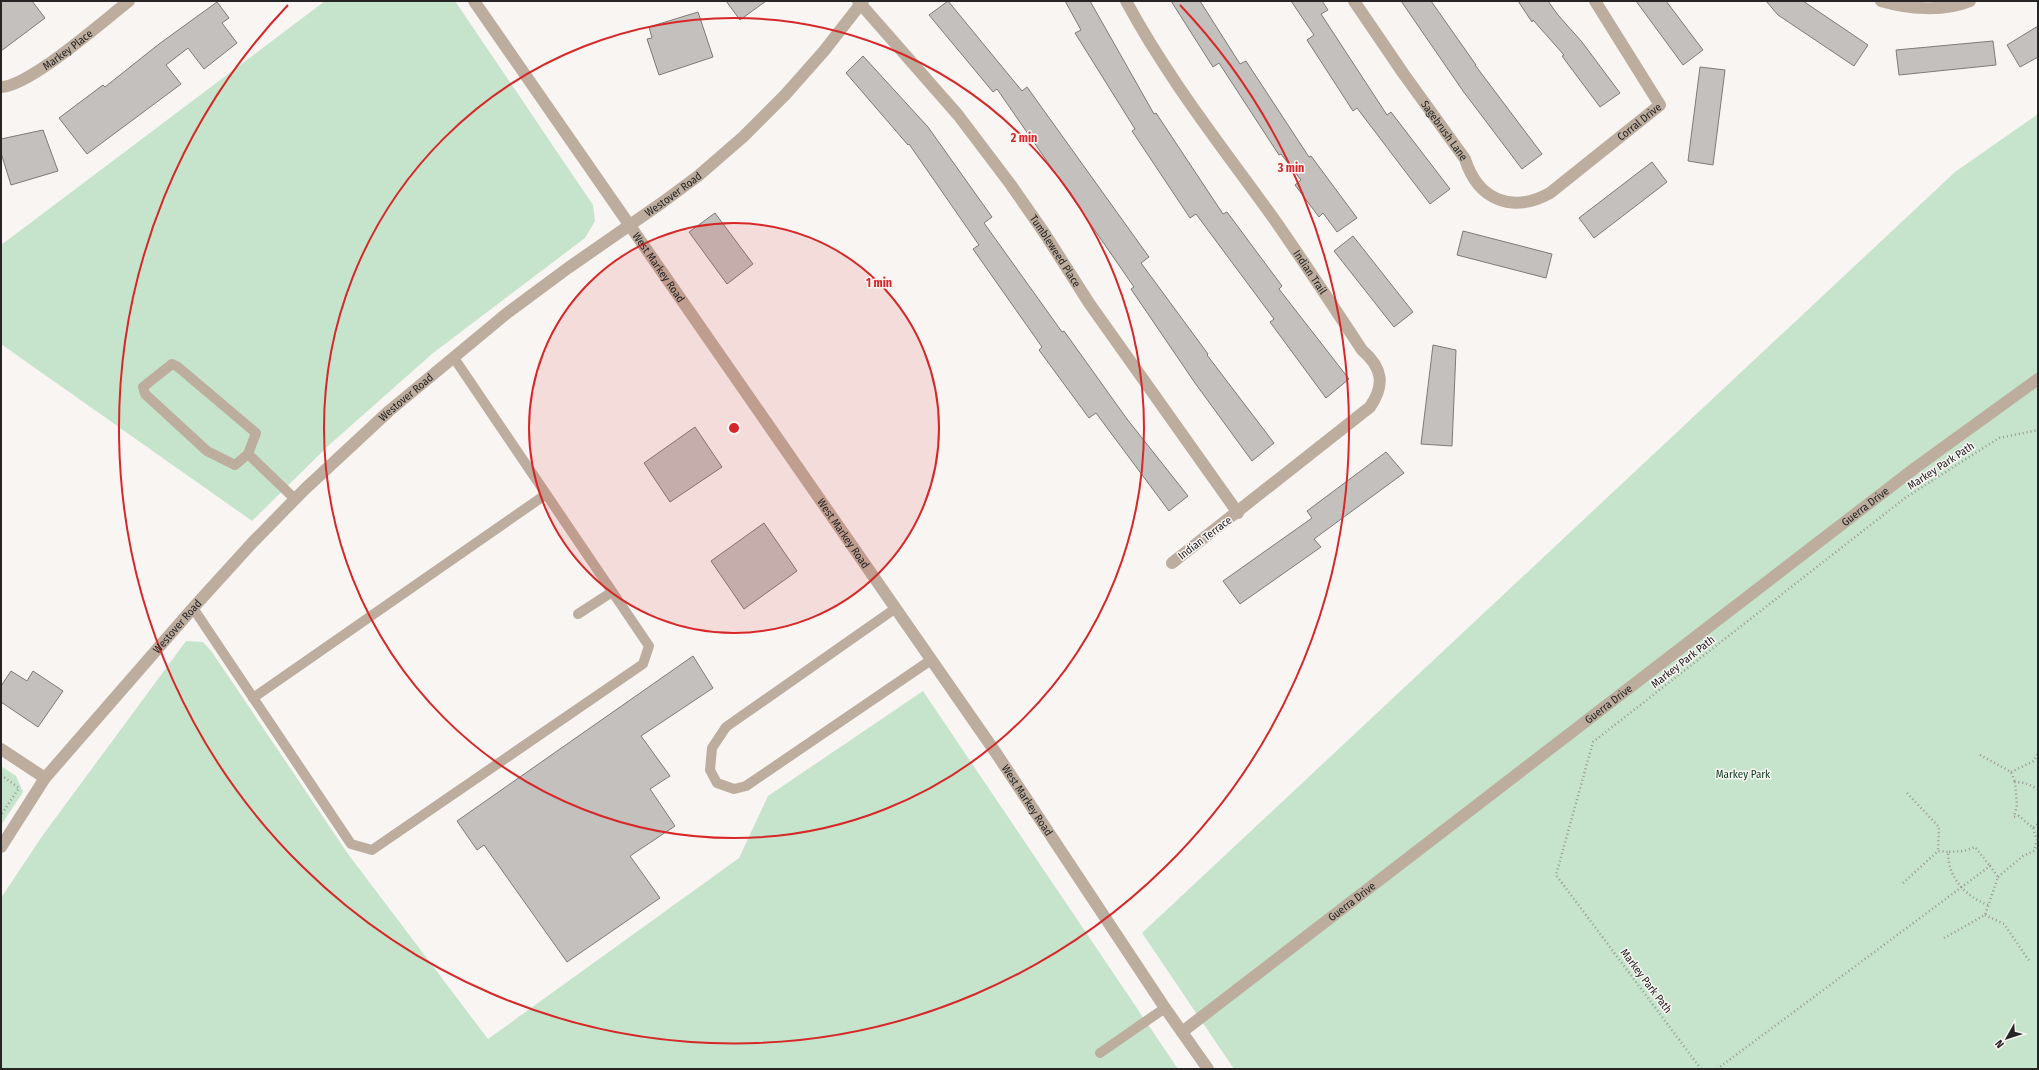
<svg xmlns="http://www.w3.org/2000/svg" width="2039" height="1070" viewBox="0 0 2039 1070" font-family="'Fira Sans Condensed',sans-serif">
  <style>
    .green { fill: #c6e4cc }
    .building { fill: #c3c0bd; stroke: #7d7a77 }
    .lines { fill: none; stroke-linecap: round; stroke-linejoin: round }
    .path { stroke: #999695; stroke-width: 2.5; stroke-dasharray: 1 3; stroke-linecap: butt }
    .service { stroke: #bcad9e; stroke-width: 10 }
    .minor { stroke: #bcad9e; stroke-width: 12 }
    .ring { fill: none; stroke: #d62828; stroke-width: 2 }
    .labels { text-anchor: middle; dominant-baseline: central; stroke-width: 3; stroke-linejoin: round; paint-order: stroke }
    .street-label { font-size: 11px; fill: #262424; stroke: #f9f5f3 }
    .park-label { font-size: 11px; fill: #0c391b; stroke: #f9f5f3 }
    .centre { fill: #d62828; stroke: #f9f5f3; stroke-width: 2 }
    .ring-label { font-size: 12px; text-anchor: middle; font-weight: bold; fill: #d62828; stroke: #f9f5f3; stroke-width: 3; stroke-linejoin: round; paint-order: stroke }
  </style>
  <rect width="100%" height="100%" fill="#f9f5f3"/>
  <g class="green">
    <path d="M325 1H455L593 205 595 221 585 238 433 353 328 446 252 521 1 344V245Z"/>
    <path d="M2038 114V1069H1234L1142 933 1955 172Z"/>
    <path d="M186 641 203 642 212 652 348 854 488 1039 739 858 768 796 923 691 1178 1069H1V898L43 835Z"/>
    <path d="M1 766 16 776 23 792 1 825Z"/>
  </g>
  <g class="building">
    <path d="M1 1H32L45 18 1 51Z"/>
    <path d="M726 1H766L740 20Z"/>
    <path d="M948 1 1022 91 1027 87 1149 257 1141 263 1208 354 1207 355 1274 443 1252 461 1195 383 1131 289 1134 287 997 89 993 92 929 15Z"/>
    <path d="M1065 1H1090L1154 114 1156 113 1223 214 1227 212 1282 286 1279 289 1349 379 1326 398 1270 322 1274 319 1196 214 1190 218 1132 131 1135 129 1075 33 1081 30Z"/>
    <path d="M1171 1H1200L1240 64 1246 61 1309 157 1311 156 1357 218 1337 232 1323 213 1319 217 1295 185 1301 180 1281 154 1279 155 1219 63 1213 67Z"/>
    <path d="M1291 1H1322L1328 10 1321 14 1387 115 1391 112 1450 189 1430 204 1357 108 1353 111 1307 40 1314 35Z"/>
    <path d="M1401 1H1431L1476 65H1475L1542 154 1522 169 1463 91Z"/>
    <path d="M1518 1H1548L1558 15 1582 42 1620 93 1600 107 1562 56 1564 55 1533 20 1532 22Z"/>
    <path d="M1636 1H1666L1703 50 1683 65Z"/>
    <path d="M1766 1H1803L1868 45 1854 66 1778 15Z"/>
    <path d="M217 2 229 18 222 23 237 43 204 69 188 48 166 65 181 84 87 154 59 118 103 85 105 87 159 44Z"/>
    <path d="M698 12 713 57 659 75 647 39 652 38 649 27Z"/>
    <path d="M2038 26V57L2020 67 2007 45Z"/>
    <path d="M1993 41 1996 65 1899 75 1896 50Z"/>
    <path d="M863 56 928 127 992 217 984 223 1062 332 1064 331 1127 419 1188 496 1169 511 1096 413 1089 418 1039 350 1042 347 973 249 979 245 909 144 908 145 846 73Z"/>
    <path d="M1700 67 1725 70 1713 165 1688 161Z"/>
    <path d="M43 130 58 171 11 185 1 153V139Z"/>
    <path d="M1652 162 1667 182 1594 238 1579 218Z"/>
    <path d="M715 213 753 264 727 284 689 232Z"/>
    <path d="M1463 231 1552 254 1546 278 1457 255Z"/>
    <path d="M1353 236 1413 312 1394 327 1334 251Z"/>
    <path d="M1433 345 1456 350 1452 446 1421 444Z"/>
    <path d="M695 427 722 467 670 502 644 463Z"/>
    <path d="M1386 452 1404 473 1314 539 1321 547 1240 604 1223 581 1312 518 1307 511Z"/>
    <path d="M764 523 797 571 744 609 711 561Z"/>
    <path d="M693 656 713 688 641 736 670 776 650 789 675 826 630 856 660 898 567 962 484 845 477 850 457 821Z"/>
    <path d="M11 671 27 681 33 671 63 691 38 727 1 702V686Z"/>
  </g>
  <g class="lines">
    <g class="path">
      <path d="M1980 755 2011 772 2015 782"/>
      <path d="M2011 772 2034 761 2038 753"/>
      <path d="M1 775 19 788 1 815"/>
      <path d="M2038 789 2025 783 2015 782 2017 805 2014 817 2019 816 2033 828 2038 824"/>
      <path d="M1907 793 1939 827 1938 851"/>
      <path d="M2033 828 2037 840 2035 848"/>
      <path d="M1998 877 2023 856 2038 849"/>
      <path d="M1903 883 1938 851 1948 852"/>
      <path d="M1988 905C1965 896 1948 878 1948 852L1964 851 1975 847 1990 866"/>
      <path d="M1985 915 2004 924 2030 962"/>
      <path d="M1701 1069 1556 875 1593 742 1905 498 1999 438 2038 430"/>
      <path d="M1717 1069 1990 866 1998 877 1985 915 1944 938"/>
    </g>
    <g class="service">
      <path d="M172 364 178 367 256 433 248 454 235 465 207 451 145 394 143 387Z"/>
      <path d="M248 454 295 499"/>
      <path d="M193 608 351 844 372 850 643 664 649 646 454 358"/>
      <path d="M896 608 726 727 712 748 710 770 717 783 734 789 746 786 931 660"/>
      <path d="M578 614 612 592"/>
      <path d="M253 698 545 495"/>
      <path d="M1100 1053 1165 1008"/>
    </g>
    <g class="minor">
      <path id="s1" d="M474 1 996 753 1165 1008 1208 1069"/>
      <path id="s2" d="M858 1 958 115 1011 185 1045 234 1089 303 1238 513"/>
      <path id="s3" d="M1126 1C1168 79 1223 148 1274 219 1304 262 1333 306 1362 350 1383 368 1385 385 1370 407L1172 563"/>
      <path id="s4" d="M1354 1 1403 73 1465 159C1478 200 1512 214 1550 193L1660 105 1595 1"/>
      <path d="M1881 1C1908 9 1944 12 1970 1"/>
      <path id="s5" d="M1 87C30 86 103 21 129 1"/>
      <path d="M1 749 45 778"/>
      <path id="s6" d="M1 847 45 778 193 608 252 543 305 489 389 411 506 314 568 268 663 202 698 176 743 137 785 95 824 51 863 1"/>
      <path id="s7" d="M1182 1032 1915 468 2038 379"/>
    </g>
  </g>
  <circle cx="734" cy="428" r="205" fill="#d62828" fill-opacity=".12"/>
  <g class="ring">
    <circle cx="734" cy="428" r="205"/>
    <circle cx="734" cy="428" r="410"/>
    <path d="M1180 5A615 615 0 1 1 288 5"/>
  </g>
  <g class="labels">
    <g class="street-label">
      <text stroke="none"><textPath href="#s5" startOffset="77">Markey Place</textPath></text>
      <text stroke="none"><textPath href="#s4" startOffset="415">Corral Drive</textPath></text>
      <text stroke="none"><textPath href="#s4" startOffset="158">Sagebrush Lane</textPath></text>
      <text stroke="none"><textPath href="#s6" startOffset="943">Westover Road</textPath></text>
      <text stroke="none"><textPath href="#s2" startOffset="319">Tumbleweed Place</textPath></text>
      <text stroke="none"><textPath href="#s1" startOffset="324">West Markey Road</textPath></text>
      <text stroke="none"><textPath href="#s3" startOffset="328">Indian Trail</textPath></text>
      <text stroke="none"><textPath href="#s6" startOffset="607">Westover Road</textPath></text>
      <text transform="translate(1941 466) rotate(-33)">Markey Park Path</text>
      <text stroke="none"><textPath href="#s7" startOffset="862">Guerra Drive</textPath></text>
      <text stroke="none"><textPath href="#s1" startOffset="648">West Markey Road</textPath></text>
      <text transform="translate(1205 538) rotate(-37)">Indian Terrace</text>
      <text stroke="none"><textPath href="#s6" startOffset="283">Westover Road</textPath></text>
      <text transform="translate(1683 662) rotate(-38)">Markey Park Path</text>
      <text stroke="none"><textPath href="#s7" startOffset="538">Guerra Drive</textPath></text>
      <text stroke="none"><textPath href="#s1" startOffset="972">West Markey Road</textPath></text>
      <text stroke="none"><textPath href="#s7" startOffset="214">Guerra Drive</textPath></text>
      <text transform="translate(1646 981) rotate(53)">Markey Park Path</text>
    </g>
    <g class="park-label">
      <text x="1743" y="774">Markey Park</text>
    </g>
  </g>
  <circle cx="734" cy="428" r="6" class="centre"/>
  <g class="ring-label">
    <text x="1024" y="142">2 min</text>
    <text x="1291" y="172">3 min</text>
    <text x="879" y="287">1 min</text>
  </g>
  <rect width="2039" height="1070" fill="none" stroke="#262424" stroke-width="4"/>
  <g transform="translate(2007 1038) rotate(231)" stroke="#f9f5f3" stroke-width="3" paint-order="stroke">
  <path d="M0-3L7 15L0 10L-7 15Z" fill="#262424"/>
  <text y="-6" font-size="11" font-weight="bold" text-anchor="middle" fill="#262424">N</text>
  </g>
</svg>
